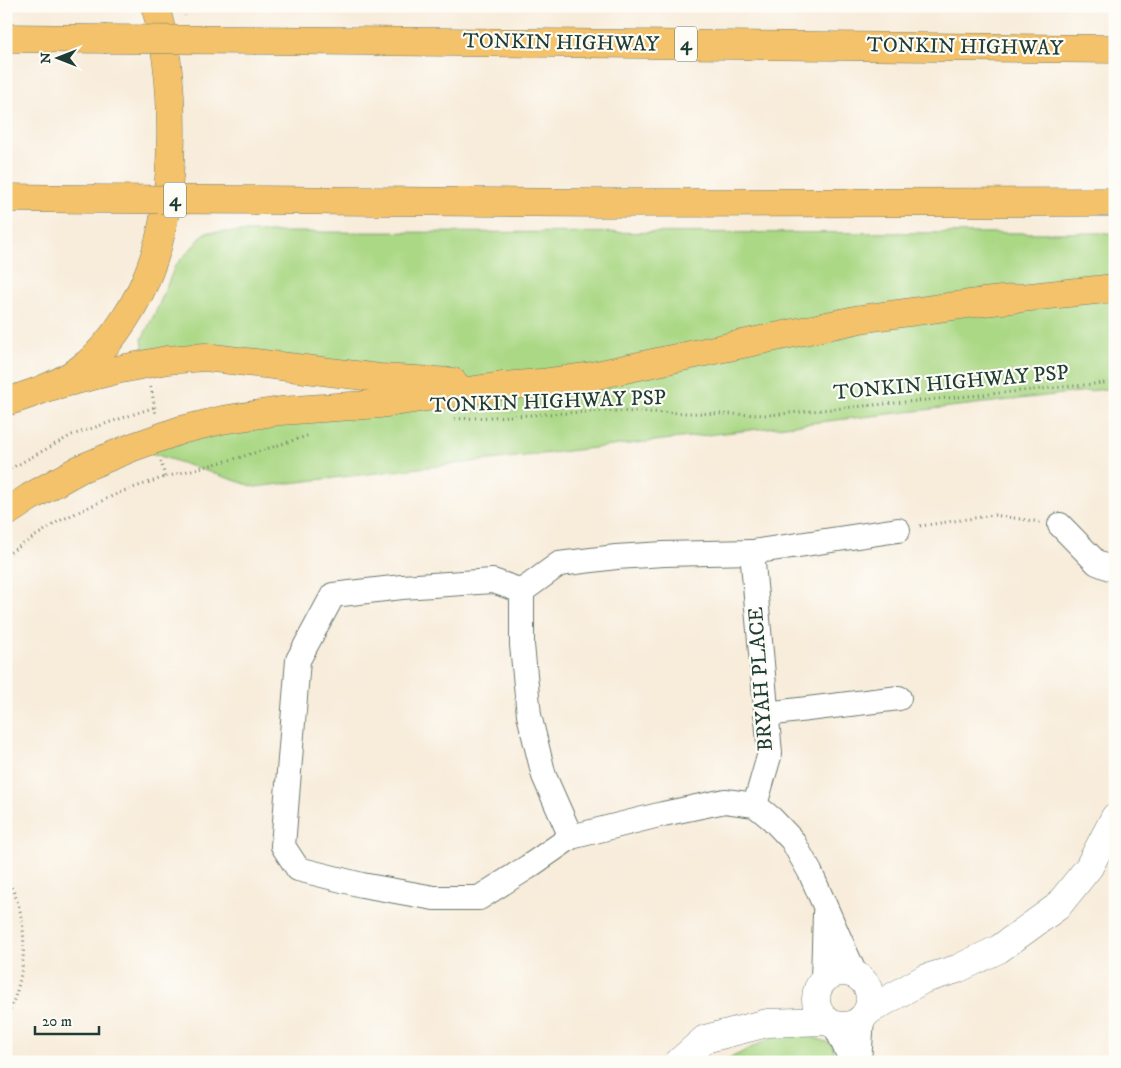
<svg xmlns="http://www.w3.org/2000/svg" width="1121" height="1068" viewBox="0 0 1121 1068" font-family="'IM FELL DW Pica',serif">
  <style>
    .green { fill: #abd885; stroke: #658a5c }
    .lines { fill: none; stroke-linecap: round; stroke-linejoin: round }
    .minor-casing { stroke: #6b7a6e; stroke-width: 26 }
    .tertiary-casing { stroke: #6b7a6e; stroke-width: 29 }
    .primary-casing { stroke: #6b7a6e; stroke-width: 29 }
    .motorway-casing { stroke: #6b7a6e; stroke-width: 29 }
    .path { stroke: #6b7a6e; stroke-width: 3; stroke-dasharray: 1 4; stroke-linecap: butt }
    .minor { stroke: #fff; stroke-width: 24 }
    .tertiary { stroke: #fff; stroke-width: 28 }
    .primary { stroke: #f4c26a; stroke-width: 28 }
    .motorway { stroke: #f4c26a; stroke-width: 28 }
    .motorway-bridge-casing { stroke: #6b7a6e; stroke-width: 29; stroke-linecap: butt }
    .motorway-bridge { stroke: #f4c26a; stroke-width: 28 }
    .labels { text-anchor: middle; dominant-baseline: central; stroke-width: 4.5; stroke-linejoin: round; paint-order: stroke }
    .shield { fill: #fdfcf7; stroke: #62766e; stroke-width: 1 }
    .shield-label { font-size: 20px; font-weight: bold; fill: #1f3d34 }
    .street-label { font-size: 21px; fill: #1f3d34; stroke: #fdfcf7 }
  </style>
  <rect width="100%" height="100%" fill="#fdfcf7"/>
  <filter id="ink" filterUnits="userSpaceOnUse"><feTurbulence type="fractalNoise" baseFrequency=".02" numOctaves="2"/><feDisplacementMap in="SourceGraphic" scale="10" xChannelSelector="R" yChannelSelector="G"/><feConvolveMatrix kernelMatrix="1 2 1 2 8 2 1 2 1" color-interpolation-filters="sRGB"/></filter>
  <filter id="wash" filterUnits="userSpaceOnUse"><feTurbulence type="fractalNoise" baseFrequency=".0096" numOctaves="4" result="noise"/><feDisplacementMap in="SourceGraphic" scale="20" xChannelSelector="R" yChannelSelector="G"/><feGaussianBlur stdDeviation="1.12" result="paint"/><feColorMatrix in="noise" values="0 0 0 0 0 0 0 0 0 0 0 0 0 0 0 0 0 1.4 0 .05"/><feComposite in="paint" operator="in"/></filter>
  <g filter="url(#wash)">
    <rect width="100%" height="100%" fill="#f8ecda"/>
    <g class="green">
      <path d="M206 232 1115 233V388L255 487 133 447 499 386 146 365 142 339 158 307 175 266Z"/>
      <path d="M790 1029 832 1044 837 1062H722Z"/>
    </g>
  </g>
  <g filter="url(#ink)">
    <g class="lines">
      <g class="minor-casing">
        <g id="minor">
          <path d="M1060 525 1097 563 1115 570"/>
          <path d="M752 552 770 753 755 805"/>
          <path d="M522 591 559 564 616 557 664 554 752 552 898 530"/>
          <path d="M766 714 899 698"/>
          <path d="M571 837 544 776 529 715 522 645V591L493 581 402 587 333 595 298 660 283 846 298 869 362 885 434 898H479L528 867 571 837 663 814 725 801 755 805 772 819 792 840 810 872 855 974"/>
          <path d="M823 980 825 913"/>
          <path d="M835 1025 852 1062"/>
          <path d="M859 1062 862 1018"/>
        </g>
      </g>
      <g class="tertiary-casing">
        <g id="tertiary">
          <circle cx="843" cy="999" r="27"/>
          <path d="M868 1011 924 979 957 969 999 949 1057 907 1089 867 1115 817"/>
          <path d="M679 1062 705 1039 767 1023 827 1021"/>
        </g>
      </g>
      <g class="primary-casing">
        <path id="primary" d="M6 402C35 393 64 383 88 363 115 339 138 302 150 269 177 200 177 77 155 6"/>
      </g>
      <g class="motorway-casing">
        <g id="motorway">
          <path d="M6 38 104 39"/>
          <path d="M257 40 1115 49"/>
          <path d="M6 198 93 199"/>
          <path d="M257 200 599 203 1115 202"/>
          <path d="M49 387 121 369 167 360 205 357 380 378 453 382"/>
          <path d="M6 513 30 497 80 469 133 447 181 430 222 420 280 411 380 404 502 386 541 383 592 376 860 319 983 302 1115 288"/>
        </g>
      </g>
      <g class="path">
        <path d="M183 6 185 16"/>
        <path d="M151 387 156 415"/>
        <path d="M455 419 603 411 769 415 1115 382"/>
        <path d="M161 461 165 477"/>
        <path d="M6 471 72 435 155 407"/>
        <path d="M920 526 994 515 1040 522"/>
        <path d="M6 555 59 521 121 492 165 477 241 457 310 435"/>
        <path d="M6 879C32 914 27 981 6 1017"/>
      </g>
      <use href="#minor" class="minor"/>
      <use href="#tertiary" class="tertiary"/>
      <use href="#primary" class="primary"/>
      <use href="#motorway" class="motorway"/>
      <g class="motorway-bridge-casing">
        <g id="motorway-bridge">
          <path d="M104 39 257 40"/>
          <path d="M93 199 257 200"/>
        </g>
      </g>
      <use href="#motorway-bridge" class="motorway-bridge"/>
    </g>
  </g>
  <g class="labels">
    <g class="shield">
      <rect x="675" y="26.5" width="22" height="35" rx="4"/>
      <rect x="164" y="182.5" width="22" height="35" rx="4"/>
    </g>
    <g class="shield-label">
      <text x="686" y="44">4</text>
      <text x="175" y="200">4</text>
    </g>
    <g class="street-label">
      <text transform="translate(561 43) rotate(1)">TONKIN HIGHWAY</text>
      <text transform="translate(965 47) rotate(1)">TONKIN HIGHWAY</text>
      <text transform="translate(951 383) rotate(-5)">TONKIN HIGHWAY PSP</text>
      <text transform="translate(548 402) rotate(-2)">TONKIN HIGHWAY PSP</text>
      <text transform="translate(761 679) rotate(-94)">BRYAH PLACE</text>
    </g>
  </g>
  <rect width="1121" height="1068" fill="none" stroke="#fdfcf7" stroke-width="25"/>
  <g transform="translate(58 58) rotate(270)" stroke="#fdfcf7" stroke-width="4" paint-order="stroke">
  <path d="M0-4L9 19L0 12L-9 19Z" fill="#1f3d34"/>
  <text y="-8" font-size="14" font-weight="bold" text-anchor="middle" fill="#1f3d34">N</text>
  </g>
  <path d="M35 1026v8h64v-8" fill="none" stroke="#1f3d34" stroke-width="2.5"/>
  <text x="42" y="1026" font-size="15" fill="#1f3d34" stroke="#fdfcf7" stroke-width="4" paint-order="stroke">20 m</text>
</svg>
